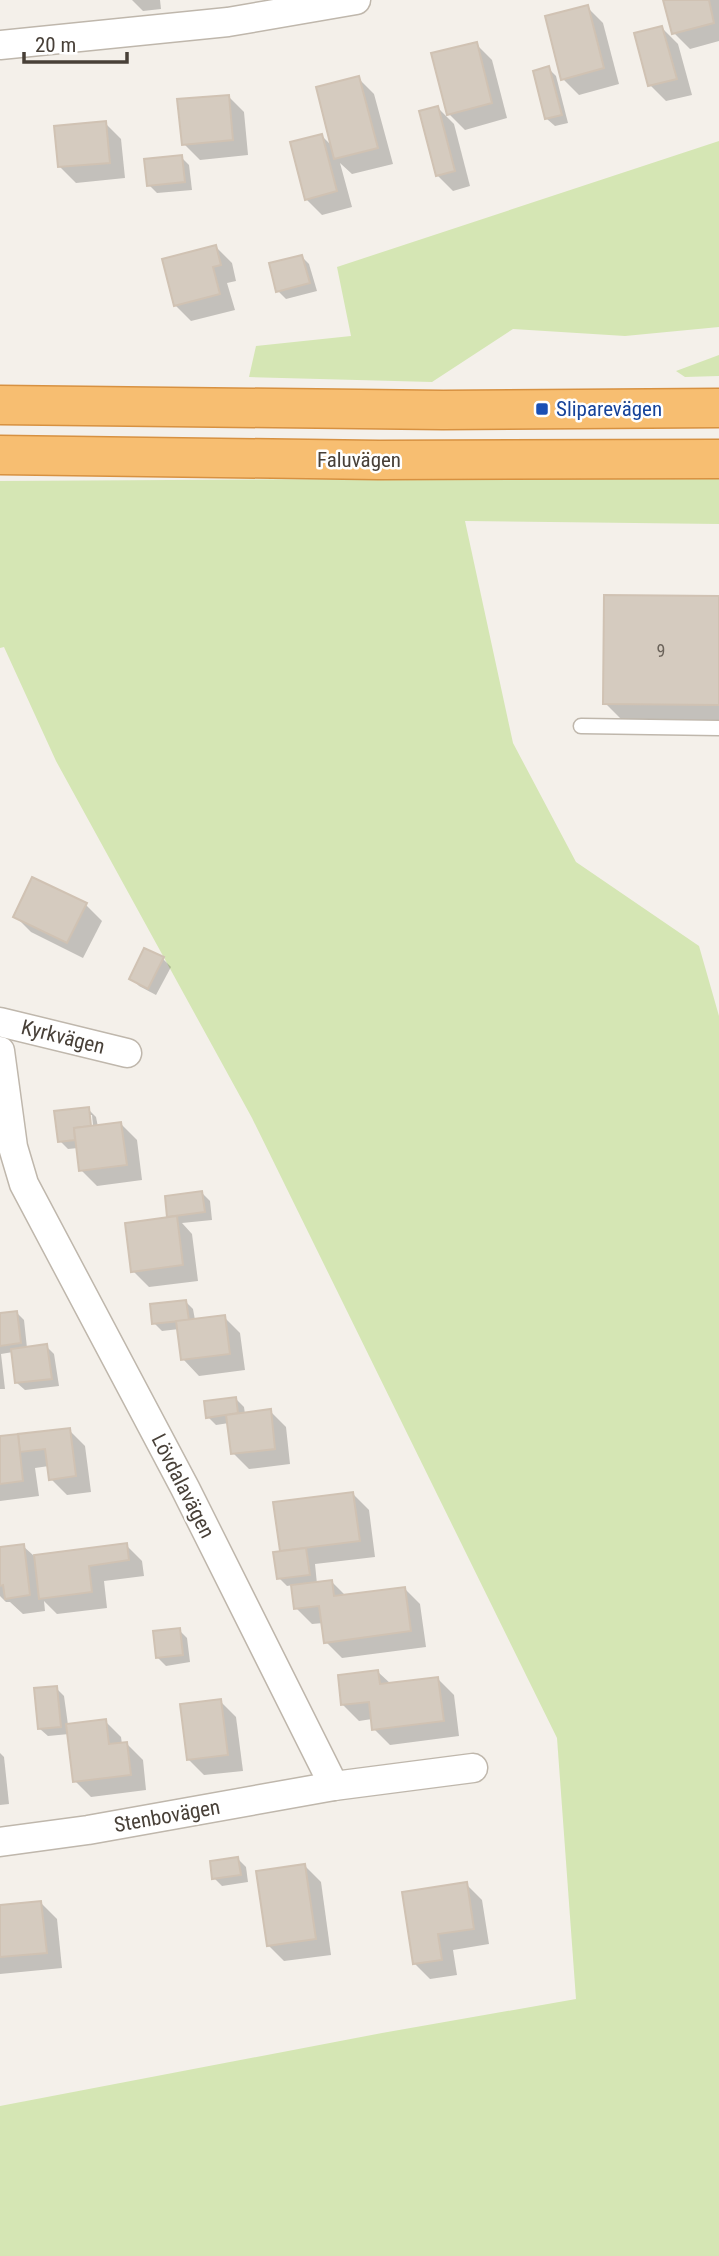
<svg xmlns="http://www.w3.org/2000/svg" width="719" height="2256" viewBox="0 0 719 2256" font-family="'Roboto Condensed',sans-serif">
  <style>
    .green { fill: #d5e6b4 }
    .shadow { fill: #0003; fill-rule: evenodd }
    .building { fill: #d5cbbf; stroke: #d0c2b3; stroke-width: 2 }
    .lines { fill: none; stroke-linecap: round; stroke-linejoin: round }
    .lane-casing { stroke: #bfb7ac; stroke-width: 17 }
    .street-casing { stroke: #bfb7ac; stroke-width: 31 }
    .highway-casing { stroke: #d79141; stroke-width: 41 }
    .lane { stroke: #fff; stroke-width: 14 }
    .street { stroke: #fff; stroke-width: 28 }
    .highway { stroke: #f7be71; stroke-width: 38 }
    .transit-dot { fill: #1a4fb4; stroke: #fff; stroke-width: 2.5 }
    .labels { text-anchor: middle; dominant-baseline: central; stroke-width: 5; stroke-linejoin: round; paint-order: stroke }
    .number-label { font-size: 18px; fill: #6b635a }
    .transit-label { font-size: 21px; fill: #164399; stroke: #fff; text-anchor: start }
    .street-label { font-size: 21px; fill: #484038; stroke: #fff }
  </style>
  <rect width="100%" height="100%" fill="#f4f0ea"/>
  <g class="green">
    <path d="M719 141V327L625 336 513 329 432 382 249 377 256 346 351 336 337 267Z"/>
    <path d="M719 355V376L685 377 676 371Z"/>
    <path d="M719 477V524L465 521 513 743 576 862 699 946 719 1016V2256H0V2106L382 2033 576 1999 557 1738 252 1118 56 761 4 647 0 648V481Z"/>
  </g>
  <g class="shadow">
    <path d="M132 0H160L161 9 143 11Z"/>
    <path d="M665 0H719V41L690 49 674 33Z"/>
    <path d="M587 7 603 23 619 84 579 95 563 79Z"/>
    <path d="M662 28 678 44 692 95 666 101 650 85Z"/>
    <path d="M476 44 492 60 507 118 465 130 449 114Z"/>
    <path d="M548 68 556 76 568 123 555 126 547 119 535 72Z"/>
    <path d="M358 78 374 94 393 164 352 174 340 163 352 207 322 215 306 199 322 136 333 147Z"/>
    <path d="M228 96 244 112 248 155 200 160 184 144Z"/>
    <path d="M438 108 454 124 470 186 453 191 437 175Z"/>
    <path d="M105 123 121 139 125 178 76 183 60 167Z"/>
    <path d="M181 157 189 165 192 190 157 193 149 185Z"/>
    <path d="M216 247 232 263 236 281 227 283 235 310 191 321 175 305Z"/>
    <path d="M302 257 309 264 317 291 286 299 278 291Z"/>
    <path d="M719 598V732L633 731 605 703Z"/>
    <path d="M86 905 102 921 83 958 31 932 15 916Z"/>
    <path d="M163 959 171 967 156 995 139 986 131 978Z"/>
    <path d="M88 1109 96 1117 98 1127 121 1124 137 1140 142 1180 97 1186 81 1170 78 1148 68 1149 60 1141ZM88 1115H92L94 1135H91Z"/>
    <path d="M202 1193 210 1201 212 1220 182 1223 192 1234 198 1281 149 1287 133 1271 171 1218 169 1216Z"/>
    <path d="M185 1301 193 1309 195 1320 224 1317 240 1333 245 1370 199 1376 183 1359 179 1329 162 1331 154 1323Z"/>
    <path d="M16 1312 24 1320 27 1348 46 1346 54 1354 59 1386 25 1390 17 1383 13 1352 1 1354 5 1389H0V1315Z"/>
    <path d="M236 1399 244 1407 245 1414 270 1411 286 1427 290 1464 249 1469 233 1453 229 1423 216 1425 208 1417Z"/>
    <path d="M69 1430 85 1446 91 1492 67 1495 51 1479 49 1466 35 1468 39 1496 0 1501V1438Z"/>
    <path d="M353 1494 369 1510 375 1557 315 1564 317 1584 332 1582 346 1596 404 1588 420 1604 426 1647 342 1658 326 1642 323 1623 312 1624 296 1608 293 1585 287 1586 279 1578 282 1553 275 1504Z"/>
    <path d="M126 1545 142 1561 144 1576 104 1581 107 1608 57 1614 44 1601 45 1611 23 1614 10 1602H6L0 1596V1549L23 1546 34 1556Z"/>
    <path d="M179 1630 187 1638 190 1662 166 1666 158 1658Z"/>
    <path d="M378 1672 391 1684 438 1679 454 1695 459 1736 390 1745 374 1729 372 1719 359 1721 343 1705Z"/>
    <path d="M56 1688 64 1696 68 1725 105 1721 121 1737 122 1744H127L143 1760 146 1790 91 1797 75 1781 69 1734 48 1736 40 1729Z"/>
    <path d="M220 1701 236 1717 243 1771 204 1775 188 1759Z"/>
    <path d="M0 1753 4 1757 9 1804 0 1805Z"/>
    <path d="M238 1859 246 1867 248 1882 222 1886 214 1878Z"/>
    <path d="M305 1866 321 1882 331 1955 284 1961 268 1945Z"/>
    <path d="M466 1884 482 1900 489 1944 453 1950 457 1975 430 1979 414 1963Z"/>
    <path d="M41 1903 57 1919 62 1968 0 1974V1907Z"/>
  </g>
  <g class="building">
    <path d="M663 0H709L714 23 672 34Z"/>
    <path d="M588 5 604 68 561 80 545 16Z"/>
    <path d="M662 26 677 79 648 86 634 33Z"/>
    <path d="M477 42 492 103 447 115 431 53Z"/>
    <path d="M549 66 562 115 545 119 533 71Z"/>
    <path d="M359 76 378 148 334 159 316 87Z"/>
    <path d="M229 95 233 140 182 145 177 99Z"/>
    <path d="M438 106 455 171 436 176 419 111Z"/>
    <path d="M106 121 110 163 58 167 54 126Z"/>
    <path d="M322 134 337 191 305 200 290 142Z"/>
    <path d="M182 155 185 182 147 186 144 159Z"/>
    <path d="M216 245 221 265 213 267 220 294 174 306 162 259Z"/>
    <path d="M302 255 310 283 276 292 269 263Z"/>
    <path d="M604 595 719 596V705L603 704Z"/>
    <path d="M32 877 87 903 67 943 13 917Z"/>
    <path d="M144 948 164 957 148 989 129 979Z"/>
    <path d="M89 1107 91 1126 74 1128 75 1140 58 1142 54 1111Z"/>
    <path d="M121 1122 127 1165 79 1171 74 1128Z"/>
    <path d="M202 1191 205 1212 167 1217 165 1196Z"/>
    <path d="M177 1216 183 1265 131 1272 125 1223Z"/>
    <path d="M186 1300 189 1320 152 1324 150 1304Z"/>
    <path d="M17 1311 21 1343 0 1346V1313Z"/>
    <path d="M225 1315 230 1354 181 1360 176 1321Z"/>
    <path d="M47 1344 52 1379 15 1383 11 1349Z"/>
    <path d="M236 1397 238 1413 206 1418 204 1401Z"/>
    <path d="M271 1409 275 1449 231 1454 226 1415Z"/>
    <path d="M70 1428 76 1476 49 1480 45 1449 20 1452 18 1434Z"/>
    <path d="M18 1434 23 1481 0 1484V1436Z"/>
    <path d="M353 1492 360 1541 280 1551 273 1502Z"/>
    <path d="M127 1543 129 1560 89 1566 92 1592 39 1599 34 1555Z"/>
    <path d="M24 1544 30 1595 5 1599 3 1585 0 1586V1547Z"/>
    <path d="M306 1548 310 1575 277 1579 273 1552Z"/>
    <path d="M332 1580 334 1596 405 1587 411 1631 324 1643 319 1606 294 1609 291 1585Z"/>
    <path d="M180 1628 183 1655 156 1658 153 1631Z"/>
    <path d="M378 1670 380 1684 438 1677 444 1721 372 1730 369 1702 341 1705 338 1675Z"/>
    <path d="M57 1686 61 1727 38 1729 34 1688Z"/>
    <path d="M221 1699 228 1755 187 1760 180 1704Z"/>
    <path d="M106 1719 109 1744 127 1742 131 1775 73 1782 66 1724Z"/>
    <path d="M238 1857 241 1875 212 1879 210 1861Z"/>
    <path d="M305 1864 316 1939 267 1946 256 1871Z"/>
    <path d="M467 1882 474 1929 438 1934 442 1960 413 1964 402 1892Z"/>
    <path d="M41 1901 47 1953 0 1957V1905Z"/>
  </g>
  <g class="lines">
    <g class="lane-casing">
      <path id="lane" d="M581 726 719 728"/>
    </g>
    <g class="street-casing">
      <g id="street">
        <path d="M0 45 228 22 356 0"/>
        <path d="M0 1022 127 1053"/>
        <path d="M0 1051 13 1147 24 1184 185 1488 334 1786 473 1768"/>
        <path d="M0 1842 88 1830 334 1786"/>
      </g>
    </g>
    <g class="highway-casing">
      <g id="highway">
        <path d="M0 405 443 410 719 408"/>
        <path d="M0 455 379 460 719 459"/>
      </g>
    </g>
    <use href="#lane" class="lane"/>
    <use href="#street" class="street"/>
    <use href="#highway" class="highway"/>
  </g>
  <rect class="transit-dot" x="535" y="402" width="14" height="14" rx="3.5"/>
  <g class="labels">
    <g class="number-label">
      <text x="661" y="650">9</text>
    </g>
    <g class="transit-label">
      <text x="556" y="409">Sliparevägen</text>
    </g>
    <g class="street-label">
      <text x="359" y="460">Faluvägen</text>
      <text transform="translate(63 1037) rotate(14)">Kyrkvägen</text>
      <text transform="translate(183 1486) rotate(63)">Lövdalavägen</text>
      <text transform="translate(167 1816) rotate(-10)">Stenbovägen</text>
    </g>
  </g>
  <path d="M24 52v10h103v-10" fill="none" stroke="#484038" stroke-width="3.5"/>
  <text x="35" y="52" font-size="21" fill="#484038" stroke="#ffffff" stroke-width="5" paint-order="stroke">20 m</text>
</svg>
